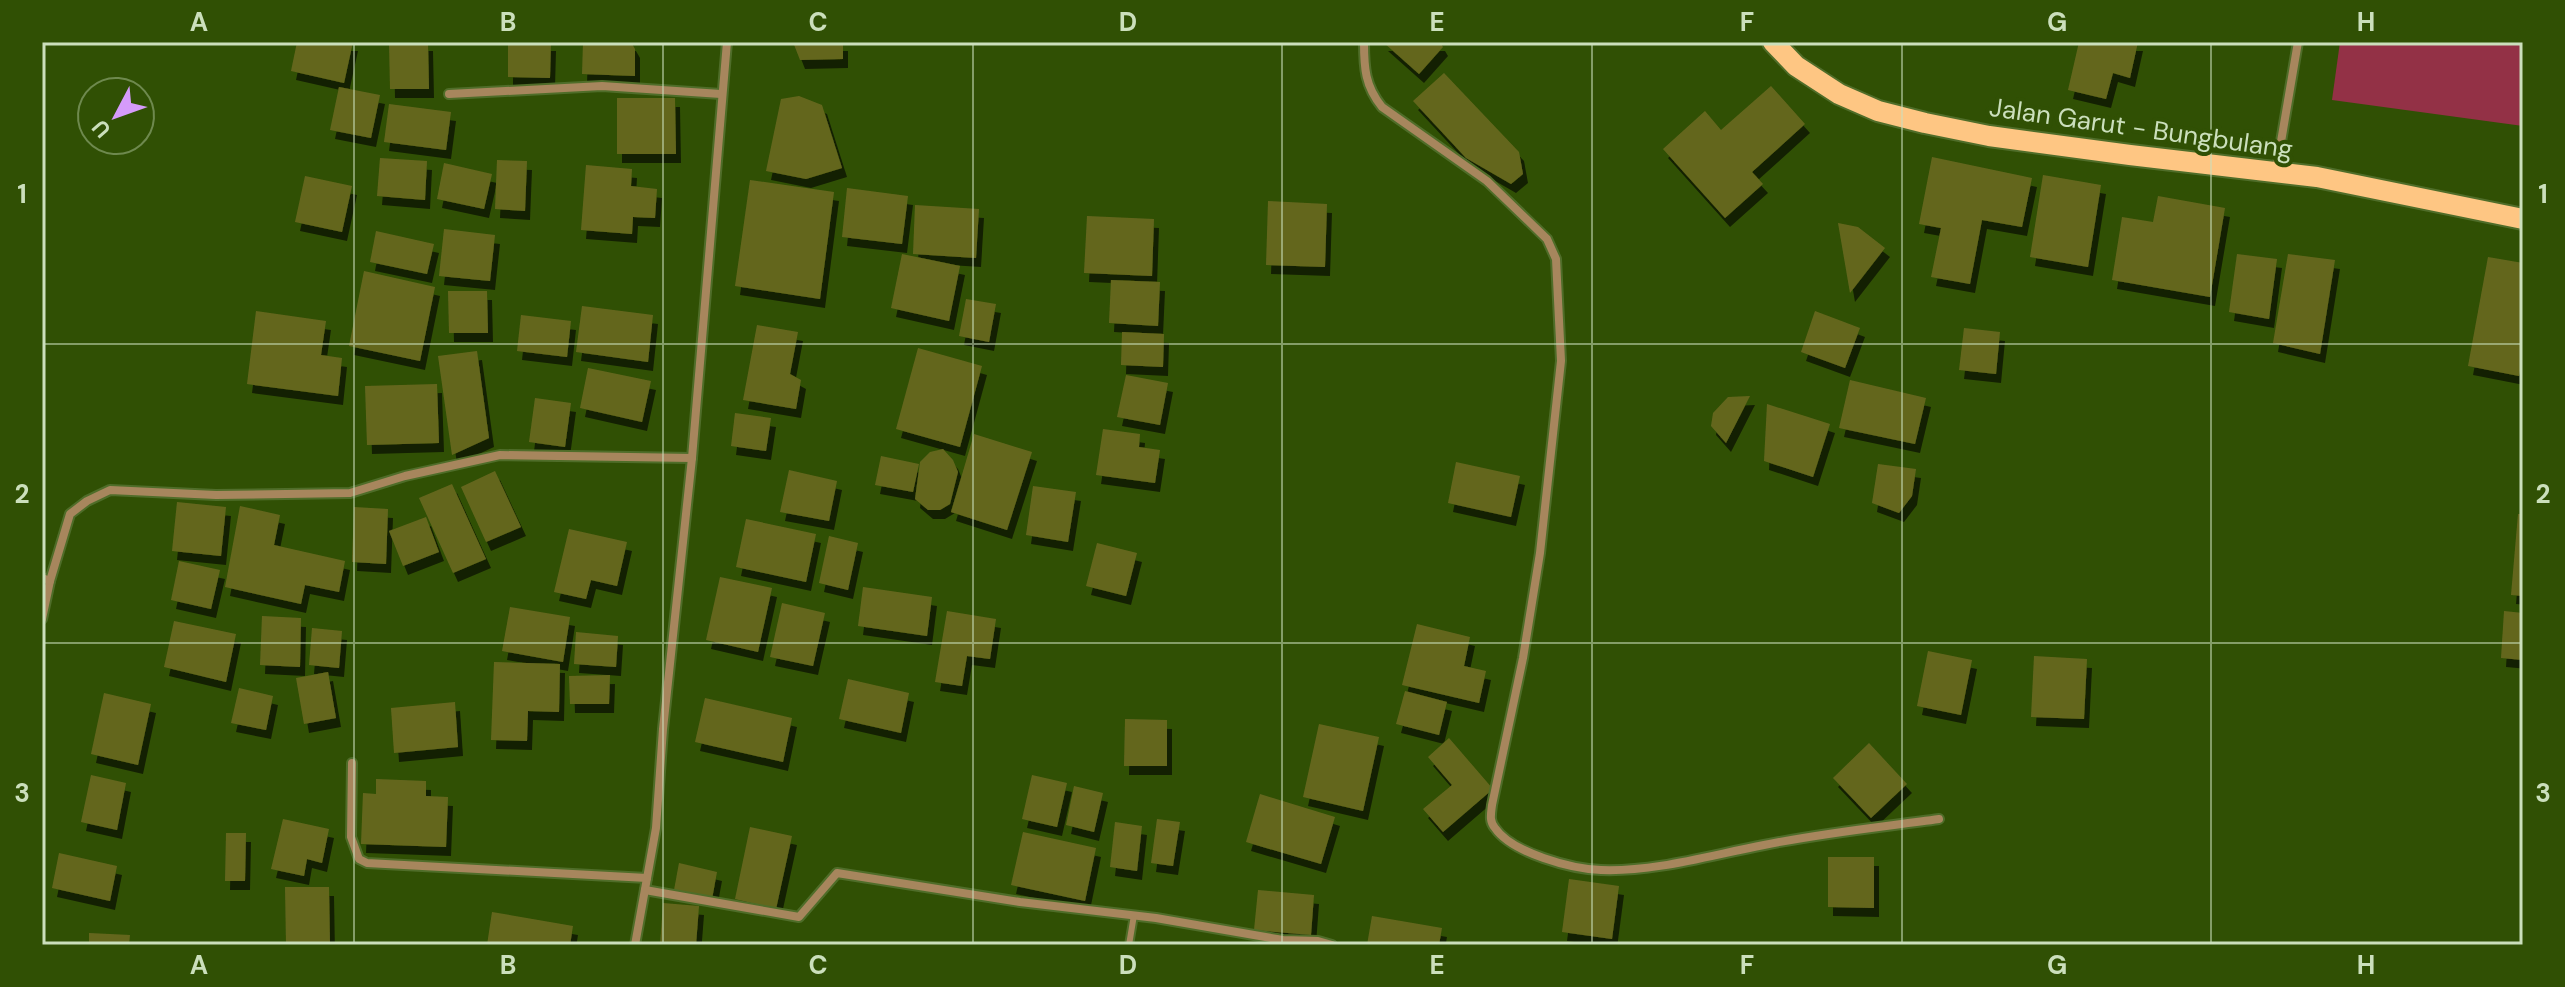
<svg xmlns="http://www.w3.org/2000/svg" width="2565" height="987" viewBox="0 0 2565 987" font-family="'DM Sans',sans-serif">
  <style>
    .pitch { fill: #933146 }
    .building { fill: #64661e; filter: url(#shadow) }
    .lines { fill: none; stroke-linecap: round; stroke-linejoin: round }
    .service-casing { stroke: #4f6d29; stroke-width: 10 }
    .minor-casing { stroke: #4f6d29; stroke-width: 12 }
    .primary-casing { stroke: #4f6d29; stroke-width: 24 }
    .service { stroke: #a7865d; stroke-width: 6 }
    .minor { stroke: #a7865d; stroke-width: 8 }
    .primary { stroke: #fec683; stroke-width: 20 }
    .grid { fill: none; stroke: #cbdfbc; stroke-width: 2; stroke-opacity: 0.55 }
    .labels { text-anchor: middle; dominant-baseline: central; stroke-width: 8; stroke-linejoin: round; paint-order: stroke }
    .street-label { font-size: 26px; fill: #cbdfbc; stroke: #305004 }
    .neatline { fill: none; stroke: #cbdfbc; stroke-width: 3 }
    .grid-label { font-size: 26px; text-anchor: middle; font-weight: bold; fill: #cbdfbc }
  </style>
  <defs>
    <filter id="shadow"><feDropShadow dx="5" dy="9" stdDeviation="0" flood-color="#0009"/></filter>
  </defs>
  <rect width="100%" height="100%" fill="#305004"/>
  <path class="pitch" d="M2340 42H2523V126L2332 100Z"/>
  <g class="building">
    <path d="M297 42H353L344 83 291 71Z"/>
    <path d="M389 42H428L429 89H390Z"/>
    <path d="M508 42H551L550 78 508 77Z"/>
    <path d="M583 42H631L635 49V76L582 74Z"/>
    <path d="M793 42H843V59L800 60Z"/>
    <path d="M1383 42H1440L1443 47 1419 74Z"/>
    <path d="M2079 42H2138L2130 78 2113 73 2106 99 2068 90Z"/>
    <path d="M1444 73 1519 152 1523 174 1511 184 1466 158 1413 101Z"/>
    <path d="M1771 86 1805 124 1752 172 1763 184 1725 218 1663 149 1705 111 1721 130Z"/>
    <path d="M339 87 380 95 371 138 330 130Z"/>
    <path d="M799 96 822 105 842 168 806 179 766 171 781 99Z"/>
    <path d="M617 98H675L676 154H617Z"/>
    <path d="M389 104 451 112 446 150 384 142Z"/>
    <path d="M1932 157 2032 178 2022 227 1982 220 1970 284 1931 277 1941 228 1919 224Z"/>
    <path d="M380 158 427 161 425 200 377 196Z"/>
    <path d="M497 160 527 161 525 211 495 209Z"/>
    <path d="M444 163 492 174 484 209 437 199Z"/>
    <path d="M586 165 632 169 631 186 657 189 655 218 633 217 632 234 581 230Z"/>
    <path d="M2043 175 2101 185 2088 267 2030 257Z"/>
    <path d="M305 176 352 186 342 232 295 222Z"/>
    <path d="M750 180 834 192 820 299 735 286Z"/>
    <path d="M847 188 908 196 902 244 842 237Z"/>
    <path d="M2158 196 2225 208 2210 297 2112 280 2122 217 2153 222Z"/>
    <path d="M1268 201 1327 204 1325 267 1266 265Z"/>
    <path d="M915 205 979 209 976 258 913 254Z"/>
    <path d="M1087 216 1154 219 1152 276 1084 273Z"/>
    <path d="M1838 223 1858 227 1885 248 1850 293Z"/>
    <path d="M444 229 495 235 490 281 439 276Z"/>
    <path d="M376 231 434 244 427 274 370 262Z"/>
    <path d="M902 254 960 266 949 321 891 308Z"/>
    <path d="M2237 254 2277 259 2269 319 2229 312Z"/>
    <path d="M2288 254 2335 260 2320 354 2273 343Z"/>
    <path d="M2488 257 2523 263V354L2519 376 2468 366Z"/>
    <path d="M364 271 435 287 420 361 349 346Z"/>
    <path d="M1111 280 1160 282 1158 326 1109 323Z"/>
    <path d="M448 291H487L488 333H449Z"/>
    <path d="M966 299 996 304 989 342 959 336Z"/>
    <path d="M582 306 653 315 648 362 576 352Z"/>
    <path d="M256 311 326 321 321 355 342 358 338 396 247 384Z"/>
    <path d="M1815 311 1860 328 1845 368 1801 352Z"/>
    <path d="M521 315 571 321 567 357 517 351Z"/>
    <path d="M757 325 798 332 790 374 801 380 796 409 743 400Z"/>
    <path d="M1964 328 2000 332 1996 374 1959 370Z"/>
    <path d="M1122 332 1164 334 1163 367 1121 365Z"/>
    <path d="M918 348 982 366 960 447 896 429Z"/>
    <path d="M477 351 489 438 452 455 438 356Z"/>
    <path d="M588 368 651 381 642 422 580 408Z"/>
    <path d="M1126 375 1168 383 1160 425 1117 417Z"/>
    <path d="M1850 380 1926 398 1915 444 1839 428Z"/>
    <path d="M437 384 439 443 367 445 365 386Z"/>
    <path d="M1750 396 1726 443 1711 426 1713 413 1728 397Z"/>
    <path d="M535 398 571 403 565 447 529 442Z"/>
    <path d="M1767 404 1830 424 1813 477 1764 461Z"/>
    <path d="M735 413 771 418 766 451 731 446Z"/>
    <path d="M1103 429 1140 434 1139 447 1160 450 1155 483 1096 475Z"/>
    <path d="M974 434 1032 452 1007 530 951 512Z"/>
    <path d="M943 449 953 460 958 472 950 504 940 510H928L915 499 920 462 930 452Z"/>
    <path d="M881 456 919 464 913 492 875 485Z"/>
    <path d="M1456 462 1520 476 1511 517 1448 503Z"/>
    <path d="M1878 464 1916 469 1912 496 1899 513 1872 503Z"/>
    <path d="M789 470 837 481 829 521 780 512Z"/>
    <path d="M495 471 521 527 486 542 461 487Z"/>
    <path d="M452 484 486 559 453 573 419 498Z"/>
    <path d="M1033 486 1076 492 1068 542 1026 535Z"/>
    <path d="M177 502 226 507 221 556 172 551Z"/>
    <path d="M240 506 280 515 274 545 345 561 339 592 305 585 301 604 225 587Z"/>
    <path d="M354 507 388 509 386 564 352 562Z"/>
    <path d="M2518 514H2523V596L2511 595Z"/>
    <path d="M426 517 439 552 403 566 389 531Z"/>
    <path d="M746 519 816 534 806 582 736 567Z"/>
    <path d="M569 529 627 542 617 586 591 580 586 599 554 592Z"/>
    <path d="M829 536 858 543 848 590 819 583Z"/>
    <path d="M1097 543 1137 553 1126 596 1086 586Z"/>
    <path d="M179 561 220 570 211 609 171 600Z"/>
    <path d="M720 577 772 588 758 652 706 640Z"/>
    <path d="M863 587 932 597 927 636 858 626Z"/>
    <path d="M782 603 825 613 813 666 770 657Z"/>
    <path d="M510 607 570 617 563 662 502 651Z"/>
    <path d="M947 611 996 619 990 659 967 656 962 686 935 682Z"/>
    <path d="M2504 611 2523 613V660L2501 658Z"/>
    <path d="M262 616 301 618 300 667 260 665Z"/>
    <path d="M174 621 236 634 226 682 164 667Z"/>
    <path d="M1417 624 1470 637 1464 666 1486 671 1479 703 1402 685Z"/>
    <path d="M312 628 342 631 339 668 309 665Z"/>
    <path d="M576 632 618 636 616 667 574 664Z"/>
    <path d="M1928 651 1972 660 1961 715 1917 706Z"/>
    <path d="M2034 656 2087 659 2084 719 2031 717Z"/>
    <path d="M494 662 560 664 559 712 528 711 527 741 491 740Z"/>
    <path d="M328 672 336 718 304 724 296 678Z"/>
    <path d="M610 675 609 704H570L569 676Z"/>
    <path d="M848 679 909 693 901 733 839 719Z"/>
    <path d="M239 688 273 696 266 730 231 723Z"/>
    <path d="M1405 691 1447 702 1439 735 1396 724Z"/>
    <path d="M104 693 151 704 138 765 91 754Z"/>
    <path d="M705 698 792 718 783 762 695 742Z"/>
    <path d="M455 702 458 747 394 753 391 708Z"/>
    <path d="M1125 719 1167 720V766H1124Z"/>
    <path d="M1319 724 1379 737 1363 811 1303 797Z"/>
    <path d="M1449 738 1493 789 1443 832 1423 809 1452 785 1428 757Z"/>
    <path d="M1869 743 1907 784 1871 818 1833 778Z"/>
    <path d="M91 775 126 783 117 830 81 822Z"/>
    <path d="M1032 775 1067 783 1057 827 1022 819Z"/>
    <path d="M376 779 426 781V796L448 797 446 847 361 844 363 793 376 794Z"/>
    <path d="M1074 786 1103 793 1094 832 1066 825Z"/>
    <path d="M1260 794 1335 817 1321 864 1246 842Z"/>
    <path d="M283 819 329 829 322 863 307 859 304 876 271 869Z"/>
    <path d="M1157 819 1180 822 1173 866 1151 863Z"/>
    <path d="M1115 822 1142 826 1137 871 1110 867Z"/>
    <path d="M750 827 792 836 776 909 735 899Z"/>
    <path d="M1023 832 1096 848 1085 901 1011 885Z"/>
    <path d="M226 833H246L245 881H225Z"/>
    <path d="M59 853 117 866 110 901 52 888Z"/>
    <path d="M1828 857H1874V908L1828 907Z"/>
    <path d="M679 863 717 872 712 899 674 890Z"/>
    <path d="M1569 879 1619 886 1612 939 1562 932Z"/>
    <path d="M285 887H329L330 945H286Z"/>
    <path d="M1258 890 1314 895 1311 935 1254 930Z"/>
    <path d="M663 903 699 906 696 945H660Z"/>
    <path d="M492 912 573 926 570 945H487Z"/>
    <path d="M1372 916 1442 928 1439 945H1367Z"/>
    <path d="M89 933 130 935 129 945H89Z"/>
  </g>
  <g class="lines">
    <g class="service-casing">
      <path id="service" d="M1129 945 1134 915"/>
    </g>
    <g class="minor-casing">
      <g id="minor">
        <path d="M1364 42C1364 68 1365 86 1382 107L1487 181 1547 239 1556 259 1561 361 1540 553 1523 658 1492 805C1491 814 1489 821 1495 828 1512 853 1572 869 1601 870 1655 872 1711 855 1764 845 1822 833 1881 827 1939 819"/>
        <path d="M449 94 602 86 721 94"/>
        <path d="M2276 171 2298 42"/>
        <path d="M42 578 50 581 42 619"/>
        <path d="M50 581 70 514 87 501 110 490 216 495 350 493 405 476 500 455 692 458"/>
        <path d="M352 763 351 837 359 859 367 863 647 878"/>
        <path d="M645 890 799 917 837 873 1020 902 1156 918 1283 940 1318 941 1332 945"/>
        <path d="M635 945 656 828 663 729 692 458 727 42"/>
      </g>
    </g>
    <g class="primary-casing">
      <path id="primary" d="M1773 42 1796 66 1839 94 1878 111 1925 123 1989 136 2130 155 2317 177 2523 219"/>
    </g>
    <use href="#service" class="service"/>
    <use href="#minor" class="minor"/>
    <use href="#primary" class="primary"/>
  </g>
  <path class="grid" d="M354 42V945M663 42V945M973 42V945M1282 42V945M1592 42V945M1902 42V945M2211 42V945M42 344H2523M42 643H2523"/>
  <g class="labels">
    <g class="street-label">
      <text transform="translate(2141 128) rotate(8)">Jalan Garut - Bungbulang</text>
    </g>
  </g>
  <rect width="2565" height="987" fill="none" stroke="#305004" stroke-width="88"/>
  <g transform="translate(116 116) rotate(229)"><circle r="38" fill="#305004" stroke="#6e894e" stroke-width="2"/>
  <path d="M0-6L14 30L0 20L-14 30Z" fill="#d59bfa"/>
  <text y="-12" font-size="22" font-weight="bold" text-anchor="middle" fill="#cbdfbc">U</text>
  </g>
  <rect x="44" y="44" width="2477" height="899" class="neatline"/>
  <g class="grid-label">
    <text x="199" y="31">A</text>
    <text x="508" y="31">B</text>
    <text x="818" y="31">C</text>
    <text x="1128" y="31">D</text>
    <text x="1437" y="31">E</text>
    <text x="1747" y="31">F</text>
    <text x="2057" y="31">G</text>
    <text x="2366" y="31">H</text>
    <text x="22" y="203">1</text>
    <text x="2543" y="203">1</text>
    <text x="22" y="503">2</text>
    <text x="2543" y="503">2</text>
    <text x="22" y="802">3</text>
    <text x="2543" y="802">3</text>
    <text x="199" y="974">A</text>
    <text x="508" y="974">B</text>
    <text x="818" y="974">C</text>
    <text x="1128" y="974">D</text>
    <text x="1437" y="974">E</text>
    <text x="1747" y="974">F</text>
    <text x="2057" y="974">G</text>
    <text x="2366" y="974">H</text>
  </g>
</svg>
